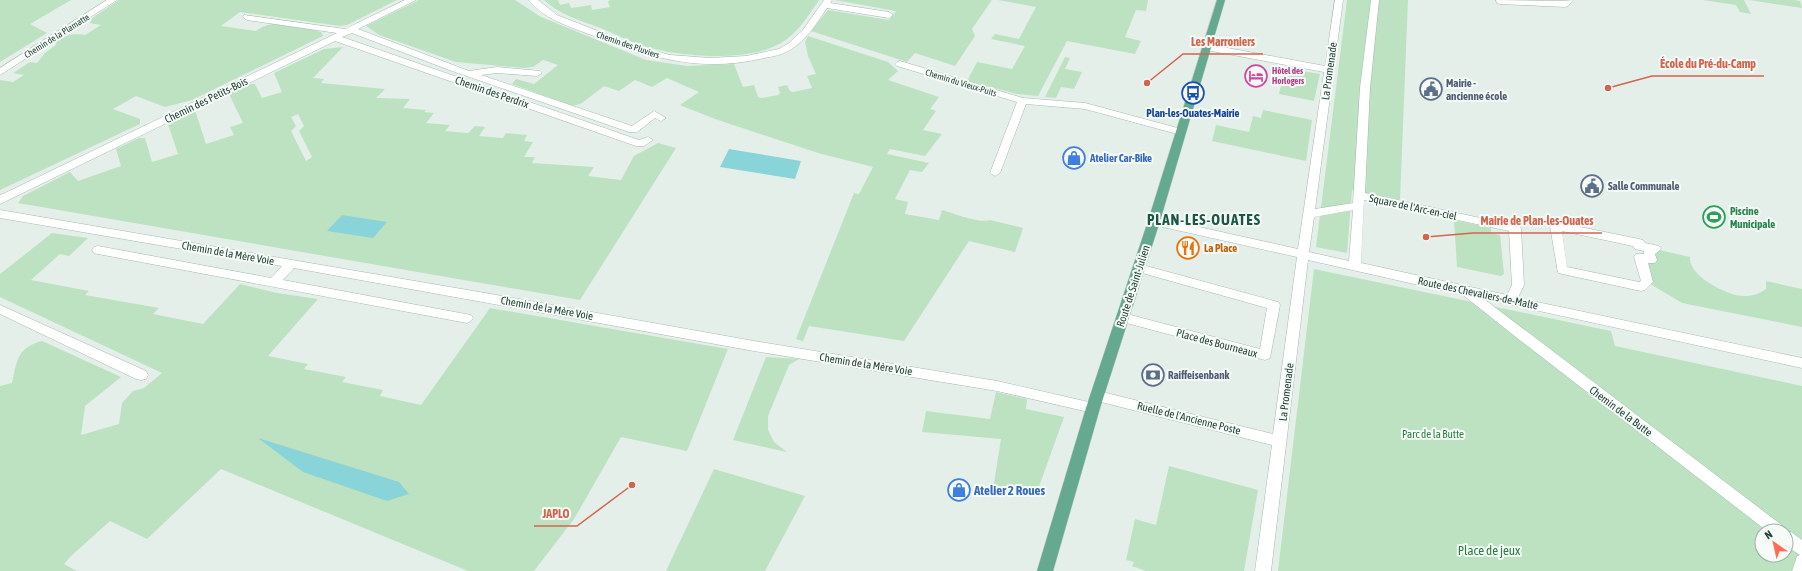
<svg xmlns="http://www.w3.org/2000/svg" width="1802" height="571" viewBox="0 0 1802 571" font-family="'Asap Condensed',sans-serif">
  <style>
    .green { fill: #bce2c2; fill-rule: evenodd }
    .water { fill: #88d4d9 }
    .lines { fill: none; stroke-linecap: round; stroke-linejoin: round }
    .minor-casing { stroke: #a7b8b0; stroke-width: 1 }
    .major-casing { stroke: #c1cac7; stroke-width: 1 }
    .minor { fill: #fff; fill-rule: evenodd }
    .major { fill: #65a991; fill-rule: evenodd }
    .labels { text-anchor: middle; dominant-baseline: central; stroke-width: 4; stroke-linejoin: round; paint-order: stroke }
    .far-street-label { font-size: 9px; fill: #224337; stroke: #f6fbf8 }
    .far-hotel-label { font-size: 9px; font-weight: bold; fill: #b23c85; stroke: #f6fbf8; text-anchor: start }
    .street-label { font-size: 11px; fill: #224337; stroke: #f6fbf8 }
    .service-label { font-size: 11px; font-weight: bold; fill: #4e5e75; stroke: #f6fbf8; text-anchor: start }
    .transit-label { font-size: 11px; font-weight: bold; fill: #164399; stroke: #f6fbf8 }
    .shop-label { font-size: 11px; font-weight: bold; fill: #366cbe; stroke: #f6fbf8; text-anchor: start }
    .leisure-label { font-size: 11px; font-weight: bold; fill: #27864d; stroke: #f6fbf8; text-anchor: start }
    .food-label { font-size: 11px; font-weight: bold; fill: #c56008; stroke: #f6fbf8; text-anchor: start }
    .park-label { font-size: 11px; fill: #277f40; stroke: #f6fbf8 }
    .near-shop-label { font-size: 13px; font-weight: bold; fill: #366cbe; stroke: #f6fbf8; text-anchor: start }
    .near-park-label { font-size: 13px; fill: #277f40; stroke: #f6fbf8 }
    .district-label { font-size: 15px; font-weight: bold; letter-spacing: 1px; fill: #1b5843; stroke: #f6fbf8 }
    .leader { fill: none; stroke: #d3644d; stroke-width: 1.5 }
    .callout-dot { fill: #d3644d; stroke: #f6fbf8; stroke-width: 1.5 }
    .callout-label { font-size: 12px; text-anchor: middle; font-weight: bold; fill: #d3644d; stroke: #f6fbf8; stroke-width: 4; stroke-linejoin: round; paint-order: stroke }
  </style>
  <rect width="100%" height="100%" fill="#e5efe9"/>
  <g class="green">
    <path d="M0 0H71L30 24 47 33 0 62Z"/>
    <path d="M119 0H397L347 25 340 26 240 12 221 26 256 31C273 17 302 28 321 32L323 36 192 100 165 107 136 96 113 109 140 119V124L0 190V80L13 82 24 75 13 73 30 62 37 63 45 53 56 45 55 41C65 35 73 33 85 35L101 25 90 23 91 19Z"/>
    <path d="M419 0H515L541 17 646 60 687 66 734 64 743 87 754 85 758 97 762 98 778 95 780 93 778 87 787 85 790 91 793 92 812 88 807 76 816 74 808 56 805 42 808 36 888 62 898 71 888 80 939 97 930 109 936 111 923 130 942 134 925 156 890 149 887 154 929 163 922 172 910 170 895 199 908 202 905 214 939 220 942 210C953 213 980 224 990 220L1023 228 1015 252 969 241 904 341 809 326 803 341 796 339 854 193 859 194 873 167 818 153 715 119 680 105 699 92 667 78 652 87 635 80 619 91 604 86 582 103 573 106 512 84 516 79 534 84 558 65 543 60 533 67 524 68 456 62 379 35 366 26Z"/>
    <path d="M544 0H558L560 5 569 3 571 8 591 5 592 10 610 7 608 2 610 0H819C808 16 798 33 781 43 748 63 673 57 637 44 624 39 611 32 598 27 579 20 560 15 544 0Z"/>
    <path d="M835 0H992L972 29 975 36 955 66 915 53 907 62 811 31 828 10 889 20 896 11Z"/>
    <path d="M998 0H1148L1146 11 1136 10 1125 37 1141 41 1135 54 1067 41 1038 96 1017 94 967 81 977 62 1012 69 1025 46 991 39 995 34 1019 39 1036 7Z"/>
    <path d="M1347 0H1408L1400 200 1352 190 1347 253 1316 247Z"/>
    <path d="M1703 0H1744L1751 14 1740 12 1736 5Z"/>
    <path d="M1749 0H1794L1800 1 1802 8Z"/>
    <path d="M343 47 313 78 324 79 321 83 385 89 376 98 410 99 403 108 426 110 424 112 434 113 426 123 450 125 445 131 468 133 475 126 485 127 479 136 503 138 506 133 527 135 524 141 533 142 524 157H535L532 163 594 167 588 176 621 180 634 156 658 143 676 148 580 300 18 203 23 196 70 172 78 181 121 166 116 149 139 138H145L152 162 178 154 168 124 195 110 206 144 234 135 230 127 243 123 229 94 250 84H255L262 98 282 92 274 73 324 49ZM298 114 304 126 299 131 312 157 306 161 291 131 296 126 291 117Z"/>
    <path d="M1065 57 1070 58 1065 69 1082 72 1074 89 1061 87 1056 98 1045 97Z"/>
    <path d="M1285 68 1320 74 1314 101 1279 94Z"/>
    <path d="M1263 110 1312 120 1306 161 1212 141 1216 125 1249 132 1253 116 1261 118Z"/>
    <path d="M1454 220 1491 228V233L1500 235 1504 274 1501 276 1457 267Z"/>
    <path d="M52 233 88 238 69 256 60 254 31 280 89 291 85 295 159 308 153 314 203 324 240 284 277 293 318 299 268 356 308 364 304 369 346 377 342 382 383 390 380 396 421 405 490 308 728 349 687 451 621 437 574 519 534 571H468L221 469 147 539 110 521 70 557 64 564 77 571H0V386L12 383C17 360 17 348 42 341L121 377 85 406 81 435 119 424 122 403 133 391 144 388 162 373 0 297V274Z"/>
    <path d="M1655 249 1690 257C1690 259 1690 263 1692 266 1698 280 1730 297 1745 296 1753 296 1759 294 1766 289V281L1802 289V327L1682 303 1647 282 1640 257Z"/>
    <path d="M1314 269 1611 331 1615 346 1802 386V571H1278ZM1762 531H1786V555H1762Z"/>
    <path d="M766 357 799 359 789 365 768 416V430L774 442 787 452 733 440Z"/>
    <path d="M996 392 1027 399 1026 409 1064 417 1036 495 993 489 1001 439 922 432 926 411 990 419Z"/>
    <path d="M1169 466 1258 490 1244 571H1146L1132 566 1134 562 1126 560 1135 519 1156 525Z"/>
    <path d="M714 469 805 496 765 571H666Z"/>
  </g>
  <g class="water">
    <path d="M729 149 801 161 795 179 720 167Z"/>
    <path d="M342 215 387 222 373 238 327 231Z"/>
    <path d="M258 438 399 482 409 494 387 501 303 472Z"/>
  </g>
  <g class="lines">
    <g class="minor-casing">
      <g id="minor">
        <path d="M107 0H117L0 75V68Z"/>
        <path d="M405 0H416L358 29 469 71 497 67 540 71 542 73 537 76 497 73 481 75 632 126 654 111 666 118 661 121 655 118 637 132H629L452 71 352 33 342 37 639 140 648 137 653 140 644 146H636L335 41 0 204V195L3 194 337 33 247 20 243 17 244 15 345 29Z"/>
        <path d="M529 0H538L557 15 636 46 670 55 710 58 746 56 779 49 789 43 803 30 824 0H832L830 3 889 12 893 15 889 18 827 8C816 24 805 43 786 52 779 56 768 57 760 59 696 73 645 56 586 33 565 25 543 18 529 0Z"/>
        <path d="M1335 0H1343L1315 209 1353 203 1360 88 1371 0H1379L1370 88 1365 193 1508 224 1510 219H1518L1521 229 1524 285 1518 298 1802 358V368L1484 299 1783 526 1785 531 1791 532 1802 540V571H1792L1797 556 1800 555 1786 546V531H1767L1521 341 1463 295 1308 260 1271 571H1255L1272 445 1093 400 1091 396 1093 392 1098 391 1273 434 1297 257 1154 225 1150 224 1148 221 1150 218 1154 217 1298 249 1324 72 1206 50 1201 47 1206 44 1325 66ZM1364 200 1509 231 1512 285 1507 295 1361 263ZM1353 210 1349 261 1309 252 1314 217Z"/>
        <path d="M1496 0 1563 1 1573 0 1568 6 1565 7 1500 4 1497 3Z"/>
        <path d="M900 61 1023 98 1085 103 1185 130 1186 132 1181 135 1085 109 1026 104 1000 173 995 176 990 173 1017 102 897 66 895 64 897 62Z"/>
        <path d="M0 210 485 293 754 341 997 381 1093 403 1098 404 1100 408 1098 412 1093 413 997 391 754 351 294 268 283 280 471 315 473 318 471 321 467 323 98 254 94 253 92 250 94 247 98 246 271 278 282 266 0 218Z"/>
        <path d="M1556 222 1639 239 1643 240 1645 243 1659 246 1661 249 1655 254 1657 260 1655 263H1648L1653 282 1645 290 1641 291 1558 273 1550 226 1552 223ZM1562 231 1633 246 1635 249 1644 251V254H1636L1634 257 1641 281 1639 282 1567 267Z"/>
        <path d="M1139 264 1278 302 1280 305 1270 358 1265 360 1119 321 1117 318 1119 315 1123 313 1260 349 1267 308 1135 271 1133 268 1135 265Z"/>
        <path d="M0 305 146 371 148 375 146 379 141 380 136 379 0 314Z"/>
      </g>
    </g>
    <g class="major-casing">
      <path id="major" d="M1217 0H1225L1160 221 1100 408 1053 571H1037L1086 408 1148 221Z"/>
    </g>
    <use href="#minor" class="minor"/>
    <use href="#major" class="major"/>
  </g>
  <defs>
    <g id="hotel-ring" transform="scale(1.15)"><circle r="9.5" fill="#f6fbf8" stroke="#d1479c" stroke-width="1.5"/><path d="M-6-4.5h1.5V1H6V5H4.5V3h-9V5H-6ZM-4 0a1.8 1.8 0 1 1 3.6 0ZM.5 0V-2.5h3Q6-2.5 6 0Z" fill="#d1479c"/></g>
    <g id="civic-ring" transform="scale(1.15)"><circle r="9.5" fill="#f6fbf8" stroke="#5c6f8a" stroke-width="1.5"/><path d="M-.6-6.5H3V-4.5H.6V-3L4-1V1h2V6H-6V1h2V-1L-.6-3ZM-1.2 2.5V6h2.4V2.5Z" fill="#5c6f8a"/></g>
    <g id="bus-ring" transform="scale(1.15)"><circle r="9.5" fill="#f6fbf8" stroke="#1a4fb4" stroke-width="1.5"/><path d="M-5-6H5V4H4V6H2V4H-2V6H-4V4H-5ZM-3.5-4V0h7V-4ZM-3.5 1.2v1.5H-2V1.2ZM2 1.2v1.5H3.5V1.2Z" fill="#1a4fb4"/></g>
    <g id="shop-ring" transform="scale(1.15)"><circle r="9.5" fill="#f6fbf8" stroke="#3f7fe0" stroke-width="1.5"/><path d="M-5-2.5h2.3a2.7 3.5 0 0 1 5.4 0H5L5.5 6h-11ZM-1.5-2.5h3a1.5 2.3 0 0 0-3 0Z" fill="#3f7fe0"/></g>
    <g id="stadium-ring" transform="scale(1.15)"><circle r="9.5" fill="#f6fbf8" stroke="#2e9e5b" stroke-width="1.5"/><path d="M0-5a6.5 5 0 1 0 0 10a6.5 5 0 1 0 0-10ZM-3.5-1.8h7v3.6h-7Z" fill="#2e9e5b"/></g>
    <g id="restaurant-ring" transform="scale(1.15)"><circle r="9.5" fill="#f6fbf8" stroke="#e8710a" stroke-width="1.5"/><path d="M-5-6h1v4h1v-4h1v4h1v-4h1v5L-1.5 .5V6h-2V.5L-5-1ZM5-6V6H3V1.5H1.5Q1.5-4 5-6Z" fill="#e8710a"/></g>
    <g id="bank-ring" transform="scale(1.15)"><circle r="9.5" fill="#f6fbf8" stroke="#5c6f8a" stroke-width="1.5"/><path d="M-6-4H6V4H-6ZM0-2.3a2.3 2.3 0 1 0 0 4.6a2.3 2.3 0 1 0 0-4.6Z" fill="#5c6f8a"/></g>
  </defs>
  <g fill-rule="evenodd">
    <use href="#hotel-ring" x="1256" y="76"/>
    <use href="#civic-ring" x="1431" y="89"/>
    <use href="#bus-ring" x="1193" y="93"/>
    <use href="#shop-ring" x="1074" y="158"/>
    <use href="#civic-ring" x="1592" y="186"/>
    <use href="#stadium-ring" x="1714" y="217"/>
    <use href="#restaurant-ring" x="1188" y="248"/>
    <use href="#bank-ring" x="1153" y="375"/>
    <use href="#shop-ring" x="959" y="490"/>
  </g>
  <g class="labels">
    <g class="far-street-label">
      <text transform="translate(57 36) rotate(-32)">Chemin de la Plamatte</text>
      <text transform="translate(628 45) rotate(19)">Chemin des Pluviers</text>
      <text transform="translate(961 83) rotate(17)">Chemin du Vieux-Puits</text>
    </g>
    <g class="far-hotel-label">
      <text x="1272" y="71">Hôtel des<tspan x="1272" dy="10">Horlogers</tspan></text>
    </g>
    <g class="street-label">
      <text transform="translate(1329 71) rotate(-82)">La Promenade</text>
      <text transform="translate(492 92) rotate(19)">Chemin des Perdrix</text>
      <text transform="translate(206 100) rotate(-26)">Chemin des Petits-Bois</text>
      <text transform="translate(1413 207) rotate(12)">Square de l'Arc-en-ciel</text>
      <text transform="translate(228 253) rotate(10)">Chemin de la Mère Voie</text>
      <text transform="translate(1133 286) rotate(-72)">Route de Saint-Julien</text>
      <text transform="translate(1478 293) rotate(12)">Route des Chevaliers-de-Malte</text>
      <text transform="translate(547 308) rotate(10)">Chemin de la Mère Voie</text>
      <text transform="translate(1217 343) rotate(15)">Place des Bourneaux</text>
      <text transform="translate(866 364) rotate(9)">Chemin de la Mère Voie</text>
      <text transform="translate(1286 392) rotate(-83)">La Promenade</text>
      <text transform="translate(1621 411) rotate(37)">Chemin de la Butte</text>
      <text transform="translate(1189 418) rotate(14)">Ruelle de l'Ancienne Poste</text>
    </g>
    <g class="service-label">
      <text x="1446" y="83">Mairie -<tspan x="1446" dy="13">ancienne école</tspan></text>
      <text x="1608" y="186">Salle Communale</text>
      <text x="1168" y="375">Raiffeisenbank</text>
    </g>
    <g class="transit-label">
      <text x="1193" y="113">Plan-les-Ouates-Mairie</text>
    </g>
    <g class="shop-label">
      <text x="1090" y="158">Atelier Car-Bike</text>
    </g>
    <g class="leisure-label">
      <text x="1730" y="211">Piscine<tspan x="1730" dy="13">Municipale</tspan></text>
    </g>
    <g class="food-label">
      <text x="1204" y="248">La Place</text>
    </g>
    <g class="park-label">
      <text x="1433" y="434">Parc de la Butte</text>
    </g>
    <g class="near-shop-label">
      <text x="974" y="490">Atelier 2 Roues</text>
    </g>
    <g class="near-park-label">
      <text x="1489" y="550">Place de jeux</text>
    </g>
    <g class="district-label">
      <text x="1204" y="219">PLAN-LES-OUATES</text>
    </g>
  </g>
  <path class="leader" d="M1147 83L1183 54H1263M1608 88L1652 76H1764M1426 237L1473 233H1602M632 485L577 526H534"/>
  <g class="callout-dot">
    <circle cx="1147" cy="83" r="4"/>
    <circle cx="1608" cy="88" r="4"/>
    <circle cx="1426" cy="237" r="4"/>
    <circle cx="632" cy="485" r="4"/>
  </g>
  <g class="callout-label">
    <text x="1223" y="46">Les Marroniers</text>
    <text x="1708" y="68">École du Pré-du-Camp</text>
    <text x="1537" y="225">Mairie de Plan-les-Ouates</text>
    <text x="556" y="518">JAPLO</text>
  </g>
  <g transform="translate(1774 543) rotate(326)"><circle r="19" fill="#f6fbf8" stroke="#a1b1ab"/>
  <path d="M0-3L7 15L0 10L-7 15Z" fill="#ff6c53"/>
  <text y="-6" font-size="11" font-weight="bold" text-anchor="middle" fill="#224337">N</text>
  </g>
</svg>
